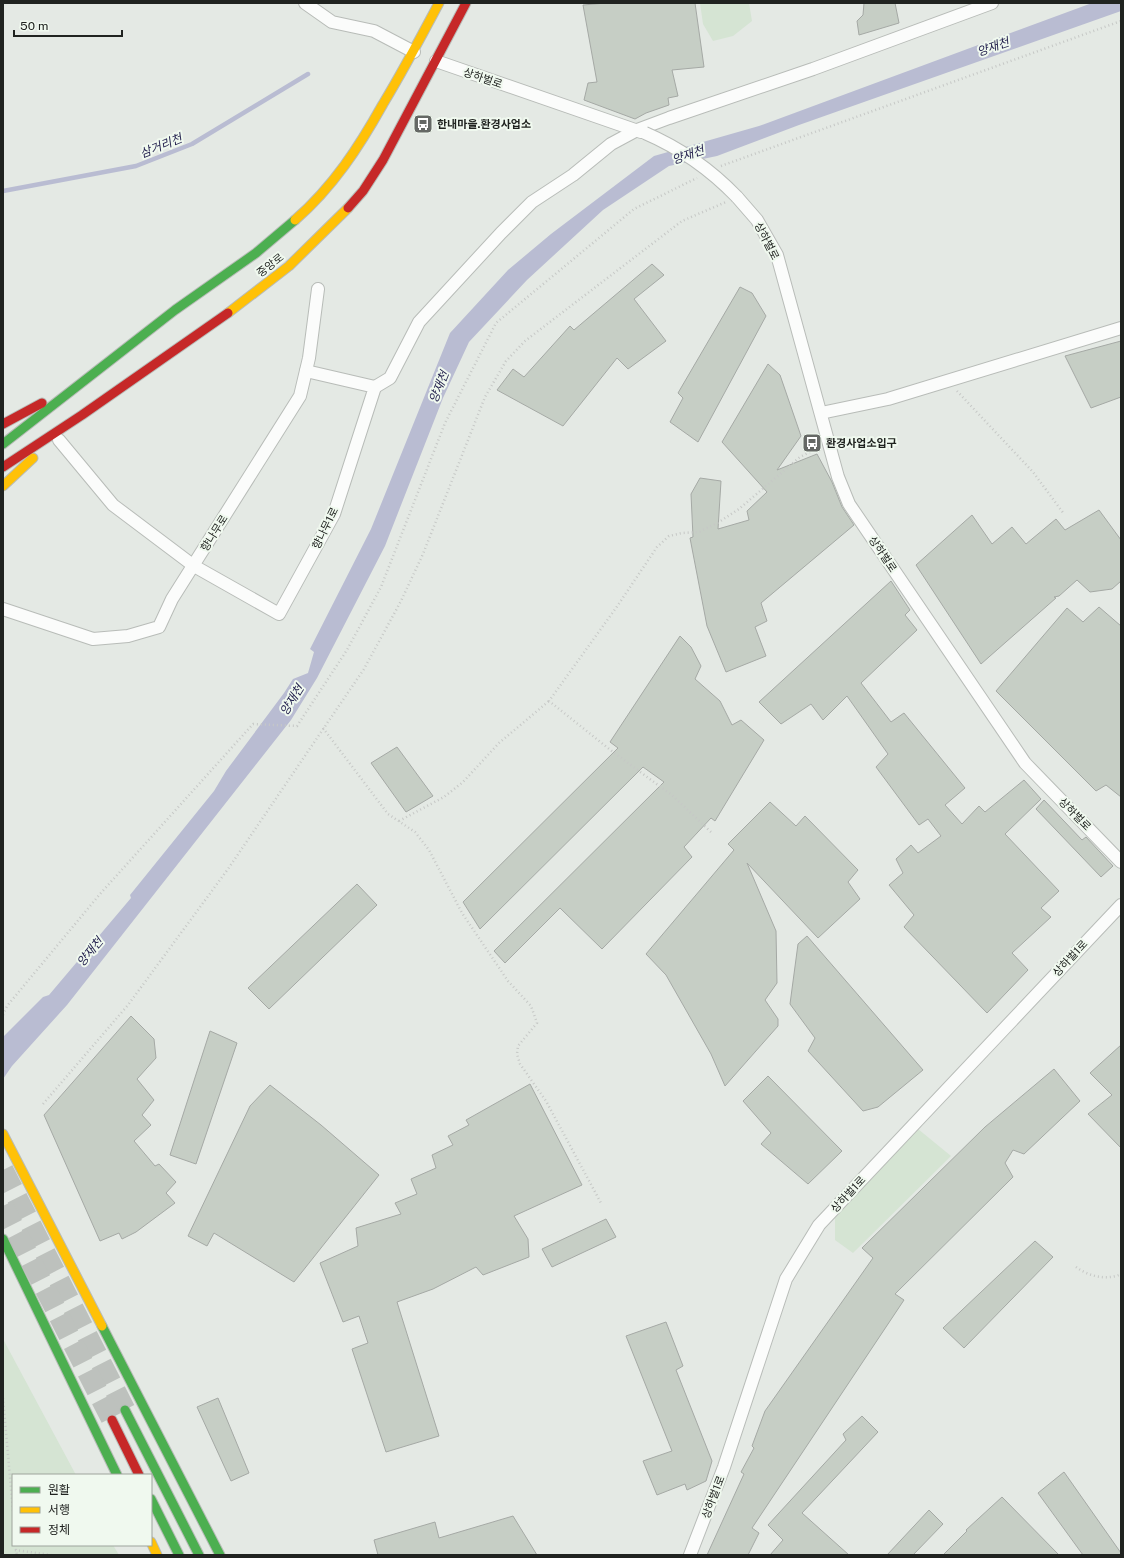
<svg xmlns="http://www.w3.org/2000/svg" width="1124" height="1558" viewBox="0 0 1124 1558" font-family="'Public Sans','Noto Sans KR',sans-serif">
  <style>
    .green { fill: #d5e4d3 }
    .water { fill: #b9bcd2 }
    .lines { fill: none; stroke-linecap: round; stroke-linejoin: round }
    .stream { stroke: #b9bcd2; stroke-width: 4.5 }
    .building { fill: #c6cec5; stroke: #a5a9a5 }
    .highway-tunnel { stroke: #bdc1bd; stroke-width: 21; stroke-dasharray: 21 10; stroke-linecap: butt }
    .street-casing { stroke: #b8bcb8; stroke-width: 14 }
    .fast-casing { stroke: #b8bcb8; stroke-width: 11 }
    .slow-casing { stroke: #b8bcb8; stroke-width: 11 }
    .jam-casing { stroke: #b8bcb8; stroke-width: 11 }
    .path { stroke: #c6c8c6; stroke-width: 2.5; stroke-dasharray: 1 3; stroke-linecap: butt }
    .street { stroke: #fbfcfb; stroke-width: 12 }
    .fast { stroke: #4caf50; stroke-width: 9 }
    .slow { stroke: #ffc107; stroke-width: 9 }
    .jam { stroke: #c62828; stroke-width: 9 }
    .street-bridge-casing { stroke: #b8bcb8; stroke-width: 14; stroke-linecap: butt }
    .street-bridge { stroke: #fbfcfb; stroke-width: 12 }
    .labels { text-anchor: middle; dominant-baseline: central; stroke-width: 4; stroke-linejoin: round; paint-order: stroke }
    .street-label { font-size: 11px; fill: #202320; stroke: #f0f9ef }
    .poi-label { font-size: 11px; font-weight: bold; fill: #202320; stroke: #f0f9ef; text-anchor: start }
    .water-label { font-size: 12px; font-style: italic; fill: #25234f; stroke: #f0f9ef }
  </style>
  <rect width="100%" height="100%" fill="#e4e9e4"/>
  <g class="green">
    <path d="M700 3H749L752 21 733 36 713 41 703 24Z"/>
    <path d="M918 1129 951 1156 853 1253 835 1240V1218L894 1148Z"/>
    <path d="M3 1339 76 1475H13V1545H113L119 1555H3Z"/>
  </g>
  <path class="water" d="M1092 3H1121V11L799 125 717 156 669 166 603 210 527 280 469 342 443 398 385 546 317 678 291 720 67 1005 12 1066 3 1079V1037L43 997 49 995 131 898 130 895 214 791 226 771 284 693 293 679 308 673 314 652 310 649 371 529 450 333 508 270 551 234 654 156 759 126Z"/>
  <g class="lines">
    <path class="stream" d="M3 191 136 166 192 144 308 74"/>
  </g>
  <g class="building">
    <path d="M606 3H695L704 67 672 70 678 96 668 98 669 105 646 113 635 119 584 100 588 83 597 82 583 5Z"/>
    <path d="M864 3H895L899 23 859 35 857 21 863 15Z"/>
    <path d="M652 264 664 275 634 299 666 341 628 369 617 358 563 426 497 390 513 369 524 377 570 326 574 330Z"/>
    <path d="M740 287 752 293 766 316 698 442 670 422 683 398 678 393Z"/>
    <path d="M1121 341V397L1091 408 1065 356Z"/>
    <path d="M768 364 780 375 801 436 777 470 817 454 832 482 842 507 854 525 761 603 767 621 755 627 766 656 726 672 707 626 690 538 693 537 691 494 700 478 721 481 718 529 749 520 747 511 767 492 722 442Z"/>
    <path d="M1099 510 1121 540V581L1112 589 1090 592 1077 580 1059 596 1054 597 1056 598 981 664 916 565 972 515 992 544 1012 527 1026 544 1056 519 1065 530Z"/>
    <path d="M891 581 910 610 905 615 917 630 861 683 891 722 904 713 965 788 945 805 962 824 979 806 985 812 1024 780 1041 799 1005 834 1059 891 1041 908 1051 917 1012 953 1028 970 987 1013 904 927 914 915 889 885 903 873 896 859 911 845 918 853 941 836 928 819 919 825 876 767 888 754 847 696 823 720 811 704 781 724 759 702Z"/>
    <path d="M1099 607 1121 626V797L1106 785 1096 791 996 691 1067 608 1083 622Z"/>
    <path d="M680 636 691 647 701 666 695 679 720 701 732 725 741 720 764 740 715 821 711 818 684 847 692 857 602 949 560 908 505 963 494 951 664 782 643 767 480 929 463 902 618 748 610 742Z"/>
    <path d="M397 747 433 796 406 812 371 763Z"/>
    <path d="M1044 800 1082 840 1086 837 1113 866 1101 877 1036 809Z"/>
    <path d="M770 802 796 826 805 816 858 870 848 882 860 899 818 938 747 863 776 931 777 983 765 1000 778 1019V1026L725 1086 711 1054 666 975 646 954 734 850 728 844Z"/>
    <path d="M357 884 377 905 269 1009 248 988Z"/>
    <path d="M807 936 923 1070 878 1107 863 1111 808 1051 815 1038 790 1004 798 944Z"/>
    <path d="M131 1016 154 1039 156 1058 137 1079 154 1100 142 1115 151 1125 134 1141 155 1166 159 1164 176 1182 166 1193 175 1203 136 1232 122 1239 119 1233 100 1241 44 1115Z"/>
    <path d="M210 1031 237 1043 196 1164 170 1155Z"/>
    <path d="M1121 1045V1148L1088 1114 1112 1095 1090 1073Z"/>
    <path d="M1054 1069 1080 1101 1024 1154 1013 1150 1005 1163 1013 1177 895 1294 904 1300 752 1528 759 1533 748 1555H707L744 1474 741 1472 754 1448 752 1446 765 1411 873 1258 862 1248 985 1127Z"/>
    <path d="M768 1076 842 1151 808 1184 761 1144 771 1133 743 1101Z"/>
    <path d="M530 1084 582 1185 514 1216 528 1239 529 1257 483 1275 476 1267 433 1289 397 1302 439 1436 386 1452 352 1349 368 1343 359 1316 343 1322 320 1263 358 1246 356 1228 401 1214 395 1203 417 1194 411 1179 436 1168 432 1155 453 1145 448 1136 469 1125 466 1120Z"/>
    <path d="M270 1085 321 1125 379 1175 294 1282 214 1233 207 1246 188 1236 250 1106Z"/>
    <path d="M606 1219 616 1237 552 1267 542 1249Z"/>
    <path d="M1035 1241 1053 1257 964 1348 943 1328Z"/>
    <path d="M666 1322 683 1366 676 1370 712 1461 706 1481 687 1490 685 1484 657 1495 643 1461 672 1451 626 1336Z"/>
    <path d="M218 1398 249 1473 231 1481 197 1407Z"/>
    <path d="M862 1416 878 1432 802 1513 849 1555H770L783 1540 768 1525 846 1440 843 1434Z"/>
    <path d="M1064 1472 1121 1553V1555H1083L1038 1493Z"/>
    <path d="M1002 1497 1059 1555H943L967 1531 966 1530Z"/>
    <path d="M929 1510 943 1524 913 1555H887Z"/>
    <path d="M513 1516 537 1555H378L374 1540 435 1522 439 1538Z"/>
  </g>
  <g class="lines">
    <g class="highway-tunnel">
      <path d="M3 1170 125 1410"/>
      <path d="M3 1206 112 1420"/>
    </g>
    <g class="street-casing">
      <g id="street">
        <path d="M305 3 332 22 374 31 414 52"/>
        <path d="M436 61 641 132"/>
        <path d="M737 197 757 220 777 255 838 477 849 504 1025 763 1121 862"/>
        <path d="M375 387 390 378 419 322 501 233 532 202 573 175 611 144 637 130 669 118 813 69 992 3"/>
        <path d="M821 413 888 399 1121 328"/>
        <path d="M59 440 113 505 194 566 279 614 334 514 375 387 306 371"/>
        <path d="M3 609 93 639 128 636 159 627 172 599 300 396 309 358 318 289"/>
        <path d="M690 1555 724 1467 786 1279 819 1225 1121 905"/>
      </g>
    </g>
    <g class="fast-casing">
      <g id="fast">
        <path d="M3 444 175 310 256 253 295 220"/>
        <path d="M3 1239 117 1475"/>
        <path d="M102 1326 220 1555"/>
        <path d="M125 1410 199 1555"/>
        <path d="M151 1499 179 1555"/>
      </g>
    </g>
    <g class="slow-casing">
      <g id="slow">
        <path d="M295 220C333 187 359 147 383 104 403 71 421 37 439 3"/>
        <path d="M228 313 289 266 348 208"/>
        <path d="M3 486 33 458"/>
        <path d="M3 1134 102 1326"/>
        <path d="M151 1542 157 1555"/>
      </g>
    </g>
    <g class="jam-casing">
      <g id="jam">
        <path d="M348 208 363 191 383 160 466 3"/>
        <path d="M3 424 42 403"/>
        <path d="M3 467 82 415 228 313"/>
        <path d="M112 1420 139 1475"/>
      </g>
    </g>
    <g class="path">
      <path d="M721 166 1121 21"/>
      <path d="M957 391 1033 472 1064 514"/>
      <path d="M323 728 388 814 415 832 429 850 462 913 508 981 531 1006 537 1023 518 1046 517 1054 520 1064 546 1101 601 1203"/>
      <path d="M399 821 444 797 463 782 499 743 549 701"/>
      <path d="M711 832 673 796 613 752 549 701 616 608 657 547 669 536 682 533 699 532 719 522 739 509 800 457 818 448"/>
      <path d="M3 1015 7 1006 100 894 253 724 297 726 347 650 381 587 445 423 496 323 634 209 697 178"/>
      <path d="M43 1104 128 1005 228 869 364 669 401 601 423 554 485 397 506 361 525 341 682 221 726 202"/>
      <path d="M1076 1267C1088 1276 1107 1281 1121 1274"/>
      <path d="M3 1398 13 1511"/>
      <path d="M15 1545 17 1555"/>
      <path d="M15 1550 51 1555"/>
    </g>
    <use href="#street" class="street"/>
    <use href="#fast" class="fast"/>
    <use href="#slow" class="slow"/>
    <use href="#jam" class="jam"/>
    <g class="street-bridge-casing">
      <path id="street-bridge" d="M645 133C680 148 710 169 737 197"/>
    </g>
    <use href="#street-bridge" class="street-bridge"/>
  </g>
  <defs>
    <g id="bus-square" transform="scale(1)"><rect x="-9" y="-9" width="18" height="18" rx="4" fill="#656865" stroke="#f0f9ef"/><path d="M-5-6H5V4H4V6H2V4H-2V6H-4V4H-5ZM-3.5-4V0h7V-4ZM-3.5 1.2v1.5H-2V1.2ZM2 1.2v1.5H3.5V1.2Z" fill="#fff"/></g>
  </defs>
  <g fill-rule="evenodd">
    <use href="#bus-square" x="423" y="124"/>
    <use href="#bus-square" x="812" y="443"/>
  </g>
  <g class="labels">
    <g class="street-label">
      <text transform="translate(483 78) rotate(19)">상하벌로</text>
      <text transform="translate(767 241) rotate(63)">상하벌로</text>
      <text transform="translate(270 265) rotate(-38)">중앙로</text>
      <text transform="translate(325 528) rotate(-64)">향나무1로</text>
      <text transform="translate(214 533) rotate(-58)">향나무로</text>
      <text transform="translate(883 554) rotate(56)">상하벌로</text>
      <text transform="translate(1075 814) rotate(46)">상하벌로</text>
      <text transform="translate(1070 958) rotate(-47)">상하벌1로</text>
      <text transform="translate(848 1194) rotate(-47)">상하벌1로</text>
      <text transform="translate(713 1497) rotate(-69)">상하벌1로</text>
    </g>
    <g class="poi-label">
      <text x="437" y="124">한내마을.환경사업소</text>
      <text x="826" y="443">환경사업소입구</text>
    </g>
    <g class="water-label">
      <text transform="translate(993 47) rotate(-19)">양재천</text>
      <text transform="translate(161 146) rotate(-22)">삼거리천</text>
      <text transform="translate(688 155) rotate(-19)">양재천</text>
      <text transform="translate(439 387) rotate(-68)">양재천</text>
      <text transform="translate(292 700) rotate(-58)">양재천</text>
      <text transform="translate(90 952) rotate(-50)">양재천</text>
    </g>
  </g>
  <rect width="1124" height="1558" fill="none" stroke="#202320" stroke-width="8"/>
  <rect x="12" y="1474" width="140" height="72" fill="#f0f9ef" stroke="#9da39c"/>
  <rect x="20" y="1487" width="20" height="6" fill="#4caf50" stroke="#9da39c"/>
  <text x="48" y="1494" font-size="12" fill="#202320">원활</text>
  <rect x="20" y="1507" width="20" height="6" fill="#ffc107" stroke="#9da39c"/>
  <text x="48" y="1514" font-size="12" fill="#202320">서행</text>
  <rect x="20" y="1527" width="20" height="6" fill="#c62828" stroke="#9da39c"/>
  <text x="48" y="1534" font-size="12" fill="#202320">정체</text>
  <path d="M14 30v6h108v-6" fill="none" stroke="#202320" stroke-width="2"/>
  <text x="20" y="30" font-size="12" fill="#202320" stroke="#f0f9ef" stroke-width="3" paint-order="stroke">50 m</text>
</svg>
